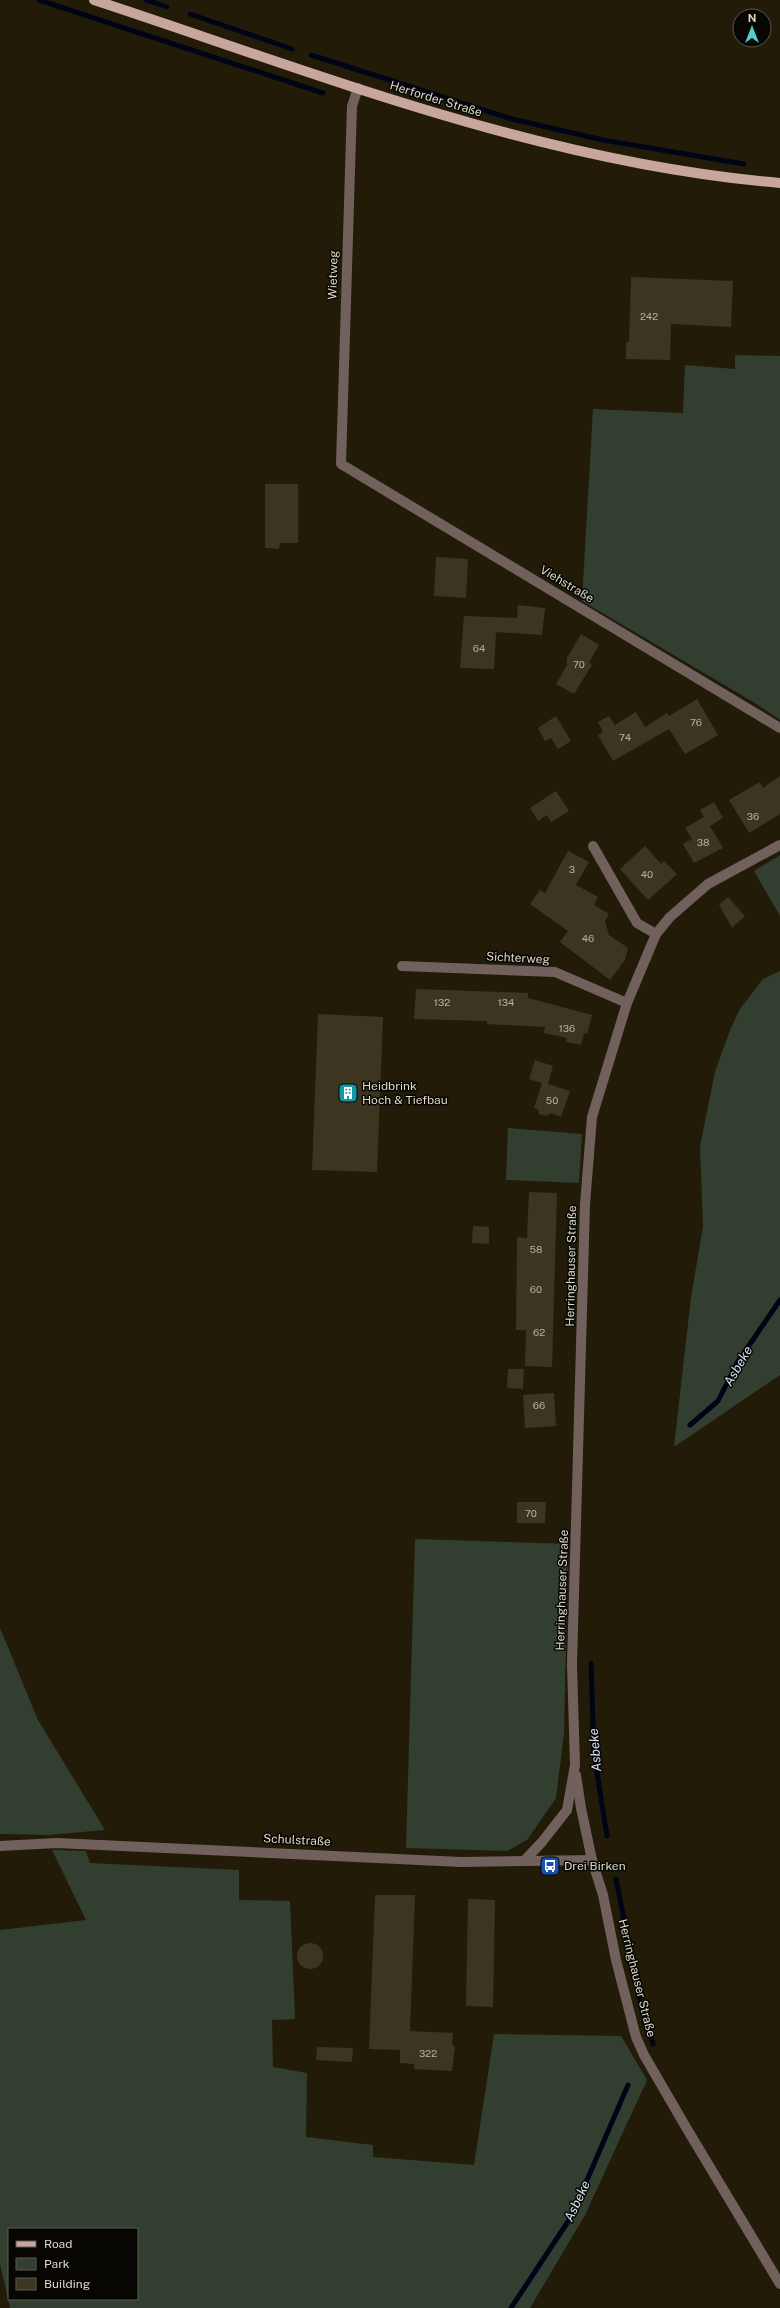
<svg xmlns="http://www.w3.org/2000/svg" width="780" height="2308" viewBox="0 0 780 2308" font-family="'Public Sans',sans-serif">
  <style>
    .green { fill: #323f30; fill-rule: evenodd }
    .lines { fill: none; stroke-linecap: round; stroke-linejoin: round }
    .stream { stroke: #000417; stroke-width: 5 }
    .building { fill: #3c3621 }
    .minor { stroke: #71605c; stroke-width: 10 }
    .major { stroke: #c8a69e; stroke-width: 10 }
    .labels { text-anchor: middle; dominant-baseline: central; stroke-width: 3; stroke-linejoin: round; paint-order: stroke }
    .number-label { font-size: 10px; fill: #b5b1a2 }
    .street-label { font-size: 12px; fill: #dddacd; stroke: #080602 }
    .poi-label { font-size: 12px; fill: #dddacd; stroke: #080602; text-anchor: start }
    .water-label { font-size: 13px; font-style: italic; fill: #d3e1f5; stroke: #080602 }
  </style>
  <rect width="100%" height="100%" fill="#211b08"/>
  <g class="green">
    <path d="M735 355 780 356V720L755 703 582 601 593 409 683 413 685 365 735 369Z"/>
    <path d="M780 855V916L754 871Z"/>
    <path d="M780 971V1375L674 1447 691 1297 703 1227 700 1146 715 1072 730 1030 740 1009 763 979Z"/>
    <path d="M508 1128 582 1134 579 1183 506 1180Z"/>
    <path d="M415 1539 568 1544 564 1734 556 1798 527 1840 507 1851 406 1848Z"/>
    <path d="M0 1628 38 1720 105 1830 48 1835 0 1834Z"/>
    <path d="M52 1850 86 1851 90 1863 239 1870V1900L290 1901 295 2019 272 2020 273 2067 307 2073 306 2137 373 2145V2157L474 2165 494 2034 621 2036 647 2080 585 2215 530 2308H10L0 2264V1930L86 1920ZM9 2229H137V2299H9Z"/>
  </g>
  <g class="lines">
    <g class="stream">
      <path d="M39 0 323 93"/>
      <path d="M146 0 167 7"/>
      <path d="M190 14 292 49"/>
      <path d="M311 55 512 119 603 140 744 164"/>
      <path d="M690 1425 718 1401 737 1363 780 1300"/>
      <path d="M591 1663 594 1753 607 1836"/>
      <path d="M616 1879 642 2010 653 2044"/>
      <path d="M511 2308 571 2217 628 2085"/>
    </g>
  </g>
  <g class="building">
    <path d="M631 277 733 281 731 327 671 324 670 360 626 359V342H629Z"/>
    <path d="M265 484H298V543H280L279 549 265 548Z"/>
    <path d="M436 557 468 559 466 598 434 596Z"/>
    <path d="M518 605 545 608 542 635 496 632 494 669 460 668 464 616 517 618Z"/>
    <path d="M581 634 599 645 589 663 592 665 574 694 556 684 567 665V658Z"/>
    <path d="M697 699 718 735 685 754 669 729 613 761 598 735 603 732 598 722 609 716 615 725 636 712 645 727 667 713 669 716Z"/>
    <path d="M556 716 571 741 558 749 551 738 545 741 538 728Z"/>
    <path d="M780 776V814L749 833 729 800 760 782 763 788Z"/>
    <path d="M556 791 569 811 551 822 547 815 538 821 530 808Z"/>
    <path d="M714 802 723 818 710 826 723 848 694 863 683 844 692 839 685 828 704 817 700 810Z"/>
    <path d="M645 846 661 864 664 861 677 874 648 900 620 869Z"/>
    <path d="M568 851 589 862 576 885 598 897 594 905 609 914 605 921 609 935 628 948 625 960 610 980 560 942 568 931 530 904 540 890 545 893Z"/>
    <path d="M728 897 745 916 732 928 719 905Z"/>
    <path d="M416 989 528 993V998L592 1015 587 1034 584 1033 581 1045 566 1042 567 1038 544 1033 545 1027 487 1024V1021L414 1019Z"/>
    <path d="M318 1014 383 1017 377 1172 312 1170Z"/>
    <path d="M535 1060 553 1066 548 1084 570 1091 561 1117 550 1113 547 1116 539 1114 538 1109 534 1108 542 1083 529 1079Z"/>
    <path d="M529 1192 557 1193 552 1367 525 1366 526 1330H516L517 1237 527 1238Z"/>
    <path d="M473 1226 489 1227V1244L472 1243Z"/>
    <path d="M508 1369H524L523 1389 507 1388Z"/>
    <path d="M554 1393 556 1426 525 1428 523 1395Z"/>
    <path d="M517 1502H546L545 1523H517Z"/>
    <path d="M375 1895H415L410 2031 453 2033 452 2044 455 2047 452 2071 414 2069V2064L400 2063V2050L369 2049Z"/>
    <path d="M468 1899 495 1900 493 2007 466 2006Z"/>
    <circle cx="310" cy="1956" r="13"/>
    <path d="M317 2047 353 2048 352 2062 316 2060Z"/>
  </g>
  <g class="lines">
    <g class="minor">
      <path d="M358 88 352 106 341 464 780 728"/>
      <path d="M593 846 637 923 656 934"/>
      <path d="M402 966 555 972 627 1003"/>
      <path d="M576 1775 581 1808 592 1860 603 1895 616 1960 636 2037 644 2055 687 2129 780 2284"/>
      <path d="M0 1846 57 1843 461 1862 592 1860"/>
      <path d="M525 1860 542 1842 567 1810 575 1765 572 1664 585 1204 592 1117 627 1003 656 934 670 917 708 884 780 845"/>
    </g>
    <path class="major" d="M94 0C319 74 542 163 780 183"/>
  </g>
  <defs>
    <g id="building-square" transform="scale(1)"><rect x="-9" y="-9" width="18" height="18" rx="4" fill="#0f9aa8" stroke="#080602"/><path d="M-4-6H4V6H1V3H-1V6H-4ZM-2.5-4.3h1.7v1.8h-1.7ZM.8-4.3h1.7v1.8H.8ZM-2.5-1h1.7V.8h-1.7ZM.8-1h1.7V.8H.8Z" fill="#fff"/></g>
    <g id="bus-square" transform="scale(1)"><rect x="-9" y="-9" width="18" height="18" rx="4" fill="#1a4fb4" stroke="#080602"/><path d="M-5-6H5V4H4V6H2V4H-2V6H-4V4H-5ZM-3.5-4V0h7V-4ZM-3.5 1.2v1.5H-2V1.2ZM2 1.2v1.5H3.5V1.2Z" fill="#fff"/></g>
  </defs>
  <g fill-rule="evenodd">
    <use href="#building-square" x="348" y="1093"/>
    <use href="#bus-square" x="550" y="1866"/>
  </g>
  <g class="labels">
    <g class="number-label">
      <text x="649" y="316">242</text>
      <text x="479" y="648">64</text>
      <text x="579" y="664">70</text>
      <text x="696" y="722">76</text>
      <text x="625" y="737">74</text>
      <text x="753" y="816">36</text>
      <text x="703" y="842">38</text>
      <text x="572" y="869">3</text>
      <text x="647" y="874">40</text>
      <text x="588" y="938">46</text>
      <text x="442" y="1002">132</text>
      <text x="506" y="1002">134</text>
      <text x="567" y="1028">136</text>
      <text x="552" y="1100">50</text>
      <text x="536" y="1249">58</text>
      <text x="536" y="1289">60</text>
      <text x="539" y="1332">62</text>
      <text x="539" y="1405">66</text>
      <text x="531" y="1513">70</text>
      <text x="428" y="2053">322</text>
    </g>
    <g class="street-label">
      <text transform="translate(436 99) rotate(17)">Herforder Straße</text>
      <text transform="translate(333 275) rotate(-88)">Wietweg</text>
      <text transform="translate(567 584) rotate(31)">Viehstraße</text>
      <text transform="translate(518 958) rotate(3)">Sichterweg</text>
      <text transform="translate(571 1266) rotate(-89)">Herringhauser Straße</text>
      <text transform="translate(562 1590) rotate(-88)">Herringhauser Straße</text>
      <text transform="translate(297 1840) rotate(3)">Schulstraße</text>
      <text transform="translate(637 1978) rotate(76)">Herringhauser Straße</text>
    </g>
    <g class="poi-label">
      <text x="362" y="1086">Heidbrink<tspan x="362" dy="14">Hoch &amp; Tiefbau</tspan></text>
      <text x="564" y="1866">Drei Birken</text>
    </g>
    <g class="water-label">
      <text transform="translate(738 1366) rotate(-60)">Asbeke</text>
      <text transform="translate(595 1750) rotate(-95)">Asbeke</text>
      <text transform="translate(577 2201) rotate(-65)">Asbeke</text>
    </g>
  </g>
  <rect x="8" y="2228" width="130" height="72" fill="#080602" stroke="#5d5b53"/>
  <rect x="16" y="2241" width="20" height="6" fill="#c8a69e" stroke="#5d5b53"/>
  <text x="44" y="2248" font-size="12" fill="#dddacd">Road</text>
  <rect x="16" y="2258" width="20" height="12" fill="#323f30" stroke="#5d5b53"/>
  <text x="44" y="2268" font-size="12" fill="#dddacd">Park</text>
  <rect x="16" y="2278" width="20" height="12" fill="#3c3621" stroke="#5d5b53"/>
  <text x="44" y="2288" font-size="12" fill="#dddacd">Building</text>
  <g transform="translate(752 28)"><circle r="19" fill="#080602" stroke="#5d5b53"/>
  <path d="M0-3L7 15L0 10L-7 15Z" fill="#53cdca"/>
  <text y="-6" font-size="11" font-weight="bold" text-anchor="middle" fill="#dddacd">N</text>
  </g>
</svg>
